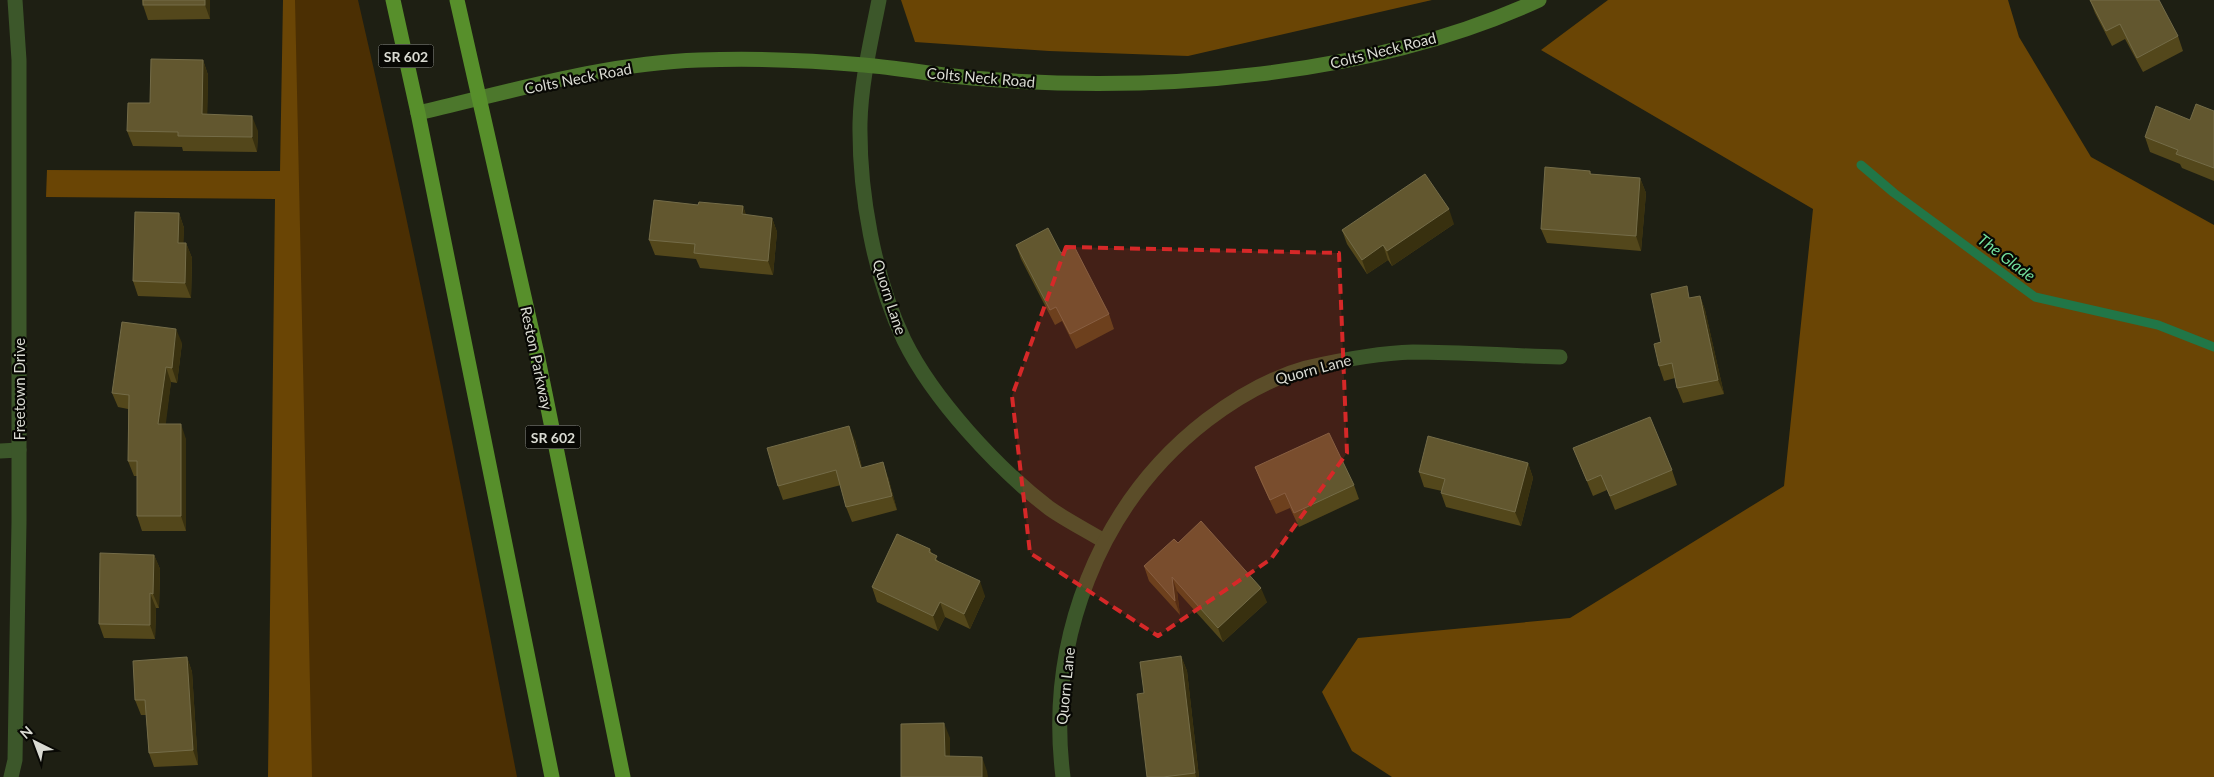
<svg xmlns="http://www.w3.org/2000/svg" width="2214" height="777" viewBox="0 0 2214 777" font-family="Lato,sans-serif">
  <style>
    .green { fill: #4b2f03 }
    .forest { fill: #6a4505 }
    .lines { fill: none; stroke-linecap: round; stroke-linejoin: round }
    .stream { stroke: #217647; stroke-width: 9 }
    .street { stroke: #3c572a; stroke-width: 15 }
    .secondary { stroke: #4c772c; stroke-width: 15 }
    .primary { stroke: #578f2b; stroke-width: 15 }
    .wall { fill: #53471b }
    .shaded-wall { fill: #38300f }
    .building { fill: #62572f; stroke: #746c48 }
    .marked { fill: #d62828; fill-opacity: 0.2; stroke: #d62828; stroke-width: 4; stroke-dasharray: 10 6; stroke-linejoin: round }
    .labels { text-anchor: middle; dominant-baseline: central; stroke-width: 4.5; stroke-linejoin: round; paint-order: stroke }
    .shield { fill: #080804; stroke: #9b9c95; stroke-width: 1 }
    .shield-label { font-size: 14px; font-weight: bold; fill: #dadbd3 }
    .street-label { font-size: 15px; fill: #dadbd3; stroke: #080804 }
    .water-label { font-size: 16px; font-style: italic; fill: #73df9c; stroke: #080804 }
  </style>
  <rect width="100%" height="100%" fill="#1e1f13"/>
  <path class="green" d="M294 0H358C418 258 467 517 517 777H311Z"/>
  <g class="forest">
    <path d="M283 0H295L312 777H268L275 199 46 197 47 170 280 171Z"/>
    <path d="M901 0H1432L1188 56 1049 51 915 42Z"/>
    <path d="M1608 0H2008L2019 37 2091 157 2214 225V777H1392L1352 751 1322 692 1358 638 1570 618 1784 486 1813 209 1541 50Z"/>
  </g>
  <g class="lines">
    <path class="stream" d="M1861 165 1894 193 2035 297 2158 325 2214 347"/>
    <g class="street">
      <path d="M879 0C871 41 861 82 860 123 859 193 874 277 904 340 933 399 997 468 1049 508 1066 520 1086 530 1104 541"/>
      <path d="M0 451 19 450"/>
      <path d="M11 777 15 760 19 522V60L15 0"/>
      <path d="M1063 777C1046 642 1098 504 1207 420 1236 398 1270 378 1306 368 1341 360 1377 353 1413 352 1462 352 1511 356 1560 357"/>
    </g>
    <path class="secondary" d="M418 113C509 92 605 63 699 60 754 58 809 60 864 65 900 68 936 75 972 78 1154 94 1372 77 1539 0"/>
    <g class="primary">
      <path d="M393 0 418 113 552 777"/>
      <path d="M457 0 537 354 623 777"/>
    </g>
  </g>
  <g class="wall">
    <path d="M142 0H210V19L148 20 143 5Z"/>
    <path d="M2090 0 2178 36 2183 51 2143 72 2125 39 2112 46 2095 13Z"/>
    <path d="M203 60 208 75 207 114 258 131 257 152 183 151 182 147 133 146 127 131 150 103Z"/>
    <path d="M2214 111V181L2182 168 2180 164 2150 152 2145 137Z"/>
    <path d="M1590 171 1591 174 1640 178 1646 193 1641 251 1547 243 1541 229Z"/>
    <path d="M698 205 743 206 746 215 772 218 777 232 773 275 700 268 696 259 655 255 649 240Z"/>
    <path d="M179 213 184 228 183 243H186L192 258 191 298 138 296 133 281Z"/>
    <path d="M1454 224 1392 266 1388 260 1367 274 1347 244 1342 230Z"/>
    <path d="M1016 245 1061 253 1109 314 1114 329 1076 349 1062 321 1055 325 1021 259Z"/>
    <path d="M1700 296 1705 310 1724 394 1683 403 1677 388 1675 378 1664 381 1659 366 1661 342 1691 298Z"/>
    <path d="M182 343 177 383 171 382 165 424 186 439V531H142L137 516V476H134L128 461V409L118 407 112 393Z"/>
    <path d="M855 440 862 468 888 477 897 510 852 522 846 507 841 485 783 500 778 486Z"/>
    <path d="M1573 448 1672 470 1677 485 1615 510 1607 490 1593 496Z"/>
    <path d="M1528 463 1533 478 1521 526 1446 507 1441 493 1442 491 1424 487 1419 472Z"/>
    <path d="M1255 467 1354 485 1359 499 1299 527 1290 508 1276 514 1261 482Z"/>
    <path d="M930 549 932 554 939 562 985 596 970 629 945 617 938 631 877 602 872 587Z"/>
    <path d="M154 555 160 569 159 608H156L155 639 104 638 99 624Z"/>
    <path d="M1144 566 1267 602 1223 642 1177 591 1180 615 1149 581Z"/>
    <path d="M1181 656 1187 671 1199 777H1147L1144 693Z"/>
    <path d="M187 657 192 672 198 765 154 767 149 753 146 715H141L135 700Z"/>
  </g>
  <g class="shaded-wall">
    <path d="M205 0H210V19L205 5Z"/>
    <path d="M203 60 208 75 207 129 202 114Z"/>
    <path d="M252 116 258 131 257 152 252 137Z"/>
    <path d="M1640 178 1646 193 1641 251 1636 236Z"/>
    <path d="M743 206 748 221 742 214Z"/>
    <path d="M1449 209 1454 224 1392 266 1387 251Z"/>
    <path d="M179 213 184 228 183 258 178 243Z"/>
    <path d="M772 218 777 232 773 275 768 261Z"/>
    <path d="M186 243 192 258 191 298 185 283Z"/>
    <path d="M1383 245 1388 260 1367 274 1362 260Z"/>
    <path d="M1700 296 1705 310 1724 394 1718 380Z"/>
    <path d="M176 329 182 343 177 383 172 368Z"/>
    <path d="M166 367 171 382 164 439 158 424Z"/>
    <path d="M181 424 186 439V531L181 516Z"/>
    <path d="M849 426 855 440 866 483 861 468Z"/>
    <path d="M883 462 888 477 897 510 892 496Z"/>
    <path d="M1528 463 1533 478 1521 526 1515 512Z"/>
    <path d="M154 555 160 569 159 608 153 594Z"/>
    <path d="M1172 577 1177 591 1180 615 1175 601Z"/>
    <path d="M980 581 985 596 970 629 964 614Z"/>
    <path d="M1261 588 1267 602 1223 642 1218 628Z"/>
    <path d="M150 593 156 608 155 639 150 625Z"/>
    <path d="M940 602 945 617 938 631 933 616Z"/>
    <path d="M1181 656 1187 671 1199 777H1196L1195 773Z"/>
    <path d="M187 657 192 672 198 765 193 750Z"/>
    <path d="M944 723 950 738V771L945 756Z"/>
    <path d="M982 757 987 771 988 777H982Z"/>
  </g>
  <g class="building">
    <rect x="143" y="0" width="62" height="5"/>
    <path d="M2090 0H2159L2178 36 2137 58 2120 24 2106 31Z"/>
    <path d="M151 59 203 60 202 114 252 116V137L178 136V132L127 131 128 103H150Z"/>
    <path d="M2196 104 2214 111V168L2176 154 2178 150 2145 137 2156 106 2190 120Z"/>
    <path d="M1545 167 1590 171V174L1640 178 1636 236 1541 229Z"/>
    <path d="M1425 174 1449 209 1387 251 1383 245 1362 260 1342 230Z"/>
    <path d="M654 200 698 205 699 202 743 206 742 214 772 218 768 261 694 253 695 244 649 240Z"/>
    <path d="M135 212 179 213 178 243H186L185 283 133 281Z"/>
    <path d="M1048 228 1061 253 1074 246 1109 314 1070 334 1056 307 1050 310 1016 245Z"/>
    <path d="M1687 286 1689 298 1700 296 1718 380 1677 388 1672 363 1659 366 1654 344 1661 342 1651 294Z"/>
    <path d="M122 322 176 329 172 368 166 367 158 424H181V516H137V461H128L129 395 112 393Z"/>
    <path d="M1650 417 1672 470 1610 496 1601 475 1587 481 1573 448Z"/>
    <path d="M849 426 861 468 883 462 892 496 846 507 836 470 778 486 767 448Z"/>
    <path d="M1329 433 1354 485 1294 513 1285 493 1270 500 1255 467Z"/>
    <path d="M1428 436 1528 463 1515 512 1441 493 1445 479 1419 472Z"/>
    <path d="M1201 521 1261 588 1218 628 1172 577 1175 601 1144 566 1174 539 1178 543Z"/>
    <path d="M897 534 930 549 929 552 937 556 935 560 980 581 964 614 940 602 933 616 872 587Z"/>
    <path d="M100 553 154 555 153 594 150 593V625L99 624Z"/>
    <path d="M1181 656 1195 773 1163 777H1147L1137 694 1144 693 1140 662Z"/>
    <path d="M187 657 193 750 149 753 145 700H135L133 661Z"/>
    <path d="M944 723 945 756 982 757V777H901V724Z"/>
  </g>
  <path class="marked" d="M1066 247 1339 253 1347 453 1271 559 1158 636 1030 553 1012 396Z"/>
  <g class="labels">
    <g class="shield">
      <rect x="378.5" y="44.5" width="55" height="23" rx="4"/>
      <rect x="525.5" y="425.5" width="55" height="23" rx="4"/>
    </g>
    <g class="shield-label">
      <text x="406" y="56">SR 602</text>
      <text x="553" y="437">SR 602</text>
    </g>
    <g class="street-label">
      <text transform="translate(1383 50) rotate(-14)">Colts Neck Road</text>
      <text transform="translate(981 77) rotate(5)">Colts Neck Road</text>
      <text transform="translate(578 78) rotate(-11)">Colts Neck Road</text>
      <text transform="translate(890 297) rotate(72)">Quorn Lane</text>
      <text transform="translate(537 358) rotate(78)">Reston Parkway</text>
      <text transform="translate(1313 369) rotate(-15)">Quorn Lane</text>
      <text transform="translate(19 389) rotate(-90)">Freetown Drive</text>
      <text transform="translate(1065 686) rotate(-84)">Quorn Lane</text>
    </g>
    <g class="water-label">
      <text transform="translate(2007 257) rotate(37)">The Glade</text>
    </g>
  </g>
  <g transform="translate(35 742) rotate(318)" stroke="#080804" stroke-width="4" paint-order="stroke">
  <path d="M0-4L9 19L0 12L-9 19Z" fill="#dadbd3"/>
  <text y="-8" font-size="14" font-weight="bold" text-anchor="middle" fill="#dadbd3">N</text>
  </g>
</svg>
